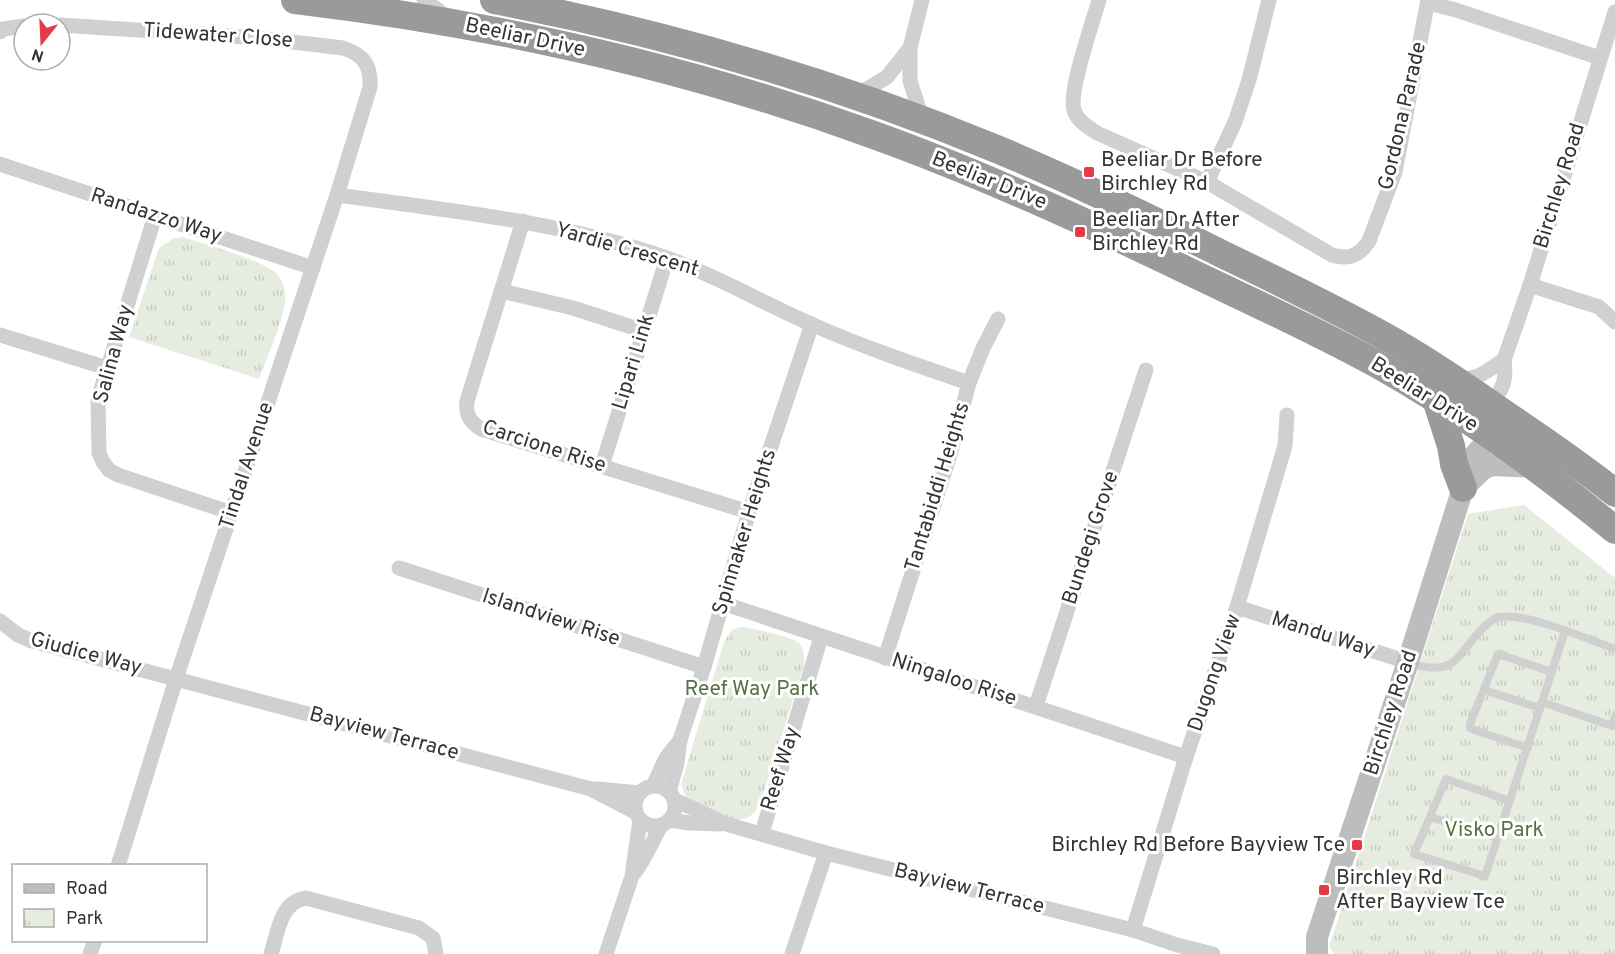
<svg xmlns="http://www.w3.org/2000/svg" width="1615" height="954" viewBox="0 0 1615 954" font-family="Overpass,sans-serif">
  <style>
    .park { fill: url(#park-tufts) }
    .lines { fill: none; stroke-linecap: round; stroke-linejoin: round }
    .lane { stroke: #d0d0d0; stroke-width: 8 }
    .street { stroke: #d0d0d0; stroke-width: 15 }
    .secondary { stroke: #bdbdbd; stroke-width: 22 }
    .highway { stroke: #9a9a9a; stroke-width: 28 }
    .poi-dot { fill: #e63946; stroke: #fff; stroke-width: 2 }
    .labels { text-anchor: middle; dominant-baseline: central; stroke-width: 6; stroke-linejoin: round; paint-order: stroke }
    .street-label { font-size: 21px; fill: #333; stroke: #fff }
    .poi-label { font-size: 21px; fill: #333; stroke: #fff; text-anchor: start }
    .park-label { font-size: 21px; fill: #56703f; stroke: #fff }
  </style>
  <defs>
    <pattern id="park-tufts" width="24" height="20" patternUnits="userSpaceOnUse" patternTransform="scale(1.5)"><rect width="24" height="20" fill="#e6ecdf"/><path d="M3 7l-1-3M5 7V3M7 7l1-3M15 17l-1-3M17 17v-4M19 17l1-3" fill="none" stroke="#c6cbc0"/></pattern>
  </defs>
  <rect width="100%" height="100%" fill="#fff"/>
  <g class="park">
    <path d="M183 237C203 244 271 261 280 278 284 283 286 294 285 300 284 320 266 359 259 379L129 337 159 248 174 238Z"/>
    <path d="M1524 505 1615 578V954H1334L1329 947 1468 514Z"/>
    <path d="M739 627C748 626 792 637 799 643 805 649 804 658 804 665L760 804 754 813 747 818 738 820 725 817 686 797 681 784 724 642 731 631Z"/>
  </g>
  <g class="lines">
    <g class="lane">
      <path d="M1565 631 1542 702 1612 726 1615 717"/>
      <path d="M1410 663C1457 679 1457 653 1484 627 1489 623 1493 618 1499 617 1526 612 1587 639 1615 649"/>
      <path d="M1484 690 1540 708"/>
      <path d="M1528 748 1477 731 1470 728V724L1498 654 1552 672"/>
      <path d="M1510 801 1446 779 1414 854 1485 876 1542 702"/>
      <path d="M1430 817 1498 838"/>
    </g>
    <g class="street">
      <path d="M424 0 445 15"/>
      <path d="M922 0 910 48V81L923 121"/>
      <path d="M1099 0C1093 22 1068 91 1074 110 1077 121 1088 127 1097 133L1207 182 1332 255C1349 260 1359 256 1369 241L1395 172 1428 0"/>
      <path d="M1428 3 1456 10 1600 58"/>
      <path d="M60 25 259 38 343 48C364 55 371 65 370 87L337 195 176 679 118 866"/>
      <path d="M0 32 3 29 24 26"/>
      <path d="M855 96 887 77 910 48"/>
      <path d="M0 164 313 268"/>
      <path d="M1207 182 1235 122 1249 80 1269 0"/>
      <path d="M337 195C447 210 561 222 667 258 717 276 763 303 811 324 863 347 916 365 969 383"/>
      <path d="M155 216 98 399 99 453 103 462 109 470 118 475 232 513"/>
      <path d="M523 221 467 401C465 414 470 422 481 429L749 512"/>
      <path d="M1530 285 1599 307 1615 322"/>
      <path d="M502 291 573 308 644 331"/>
      <path d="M0 335 107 368"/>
      <path d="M1459 379C1481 379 1487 370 1504 360"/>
      <path d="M1482 403C1503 397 1507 380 1504 360L1530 285 1615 12"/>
      <path d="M602 466 667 258"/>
      <path d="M399 568 704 667"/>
      <path d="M722 603 1186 757"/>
      <path d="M1237 607 1408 662"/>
      <path d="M0 621 18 635 32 641 591 789 635 812"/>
      <path d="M885 658 949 458 969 383 983 348 998 319"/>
      <path d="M1036 706 1146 370"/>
      <circle cx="655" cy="806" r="20"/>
      <path d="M653 786 666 758 680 740"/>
      <path d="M597 789 640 793"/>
      <path d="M669 792 677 763 680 740 704 667 749 512 812 324"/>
      <path d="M675 800 726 824 826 853 1133 930 1177 945 1213 954"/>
      <path d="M670 820 689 823 720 824"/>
      <path d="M762 833 821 637"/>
      <path d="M635 872C646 858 652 841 661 826"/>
      <path d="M1133 930 1186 757 1237 607 1285 446 1287 415"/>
      <path d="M90 954 95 940"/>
      <path d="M271 954C278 932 280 902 306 898L419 928 433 938 436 954"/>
      <path d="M606 954 632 876 640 820"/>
      <path d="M792 954 826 853"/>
    </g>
    <g class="secondary">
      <path d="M1463 488 1482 470 1491 465 1535 467"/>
      <path d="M1317 954V937L1408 662 1463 488C1469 460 1470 457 1492 438H1509"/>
    </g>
    <g class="highway">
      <path d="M295 0C491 23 686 67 871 134 980 173 1085 221 1190 272 1255 303 1321 333 1384 368 1465 414 1543 471 1615 530"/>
      <path d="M494 0C666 33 837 83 999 150 1075 182 1150 218 1224 255 1278 281 1332 307 1384 336 1424 358 1462 384 1499 410 1539 437 1578 463 1615 493"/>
      <path d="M1437 402 1451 446 1454 464 1463 488"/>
    </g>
  </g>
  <g class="poi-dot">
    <rect x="1083" y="166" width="12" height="12" rx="3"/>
    <rect x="1074" y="226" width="12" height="12" rx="3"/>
    <rect x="1351" y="839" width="12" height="12" rx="3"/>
    <rect x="1318" y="884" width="12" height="12" rx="3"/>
  </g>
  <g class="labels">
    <g class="street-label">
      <text transform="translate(218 36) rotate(4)">Tidewater Close</text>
      <text transform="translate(525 38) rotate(12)">Beeliar Drive</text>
      <text transform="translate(1403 116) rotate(-77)">Gordona Parade</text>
      <text transform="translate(989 181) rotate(22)">Beeliar Drive</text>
      <text transform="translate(1560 186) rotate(-73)">Birchley Road</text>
      <text transform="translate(156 216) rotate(18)">Randazzo Way</text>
      <text transform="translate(627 250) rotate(16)">Yardie Crescent</text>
      <text transform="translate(114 354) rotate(-75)">Salina Way</text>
      <text transform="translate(634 362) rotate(-73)">Lipari Link</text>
      <text transform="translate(1424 395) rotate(32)">Beeliar Drive</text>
      <text transform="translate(544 447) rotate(18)">Carcione Rise</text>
      <text transform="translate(247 466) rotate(-72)">Tindal Avenue</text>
      <text transform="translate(938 487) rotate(-73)">Tantabiddi Heights</text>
      <text transform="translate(745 532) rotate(-73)">Spinnaker Heights</text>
      <text transform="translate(1091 538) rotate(-72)">Bundegi Grove</text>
      <text transform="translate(551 618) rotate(18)">Islandview Rise</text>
      <text transform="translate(1323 635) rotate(18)">Mandu Way</text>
      <text transform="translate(86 654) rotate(15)">Giudice Way</text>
      <text transform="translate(1215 673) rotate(-71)">Dugong View</text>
      <text transform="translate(954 680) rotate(18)">Ningaloo Rise</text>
      <text transform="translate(1391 713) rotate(-72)">Birchley Road</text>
      <text transform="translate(384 734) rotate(15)">Bayview Terrace</text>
      <text transform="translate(781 769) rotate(-73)">Reef Way</text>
      <text transform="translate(969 889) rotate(14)">Bayview Terrace</text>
    </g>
    <g class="poi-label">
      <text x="1101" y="160">Beeliar Dr Before<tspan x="1101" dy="24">Birchley Rd</tspan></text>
      <text x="1092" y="220">Beeliar Dr After<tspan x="1092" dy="24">Birchley Rd</tspan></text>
      <text x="1345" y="845" text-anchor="end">Birchley Rd Before Bayview Tce</text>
      <text x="1336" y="878">Birchley Rd<tspan x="1336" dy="24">After Bayview Tce</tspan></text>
    </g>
    <g class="park-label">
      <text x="752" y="689">Reef Way Park</text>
      <text x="1494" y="830">Visko Park</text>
    </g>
  </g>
  <rect x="12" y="864" width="195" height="78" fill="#ffffff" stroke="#adadad" stroke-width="1.5"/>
  <rect x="24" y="884" width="30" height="9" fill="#bdbdbd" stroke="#adadad" stroke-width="1.5"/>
  <text x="66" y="894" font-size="18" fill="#333333">Road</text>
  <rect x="24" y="909" width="30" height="18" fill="url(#park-tufts)" stroke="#adadad" stroke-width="1.5"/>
  <text x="66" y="924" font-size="18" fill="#333333">Park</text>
  <g transform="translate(42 42) rotate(198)"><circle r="28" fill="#ffffff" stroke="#adadad" stroke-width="1.5"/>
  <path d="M0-4.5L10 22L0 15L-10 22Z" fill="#e63946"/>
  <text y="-9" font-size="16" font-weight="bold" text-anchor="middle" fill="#333333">N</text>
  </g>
</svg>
